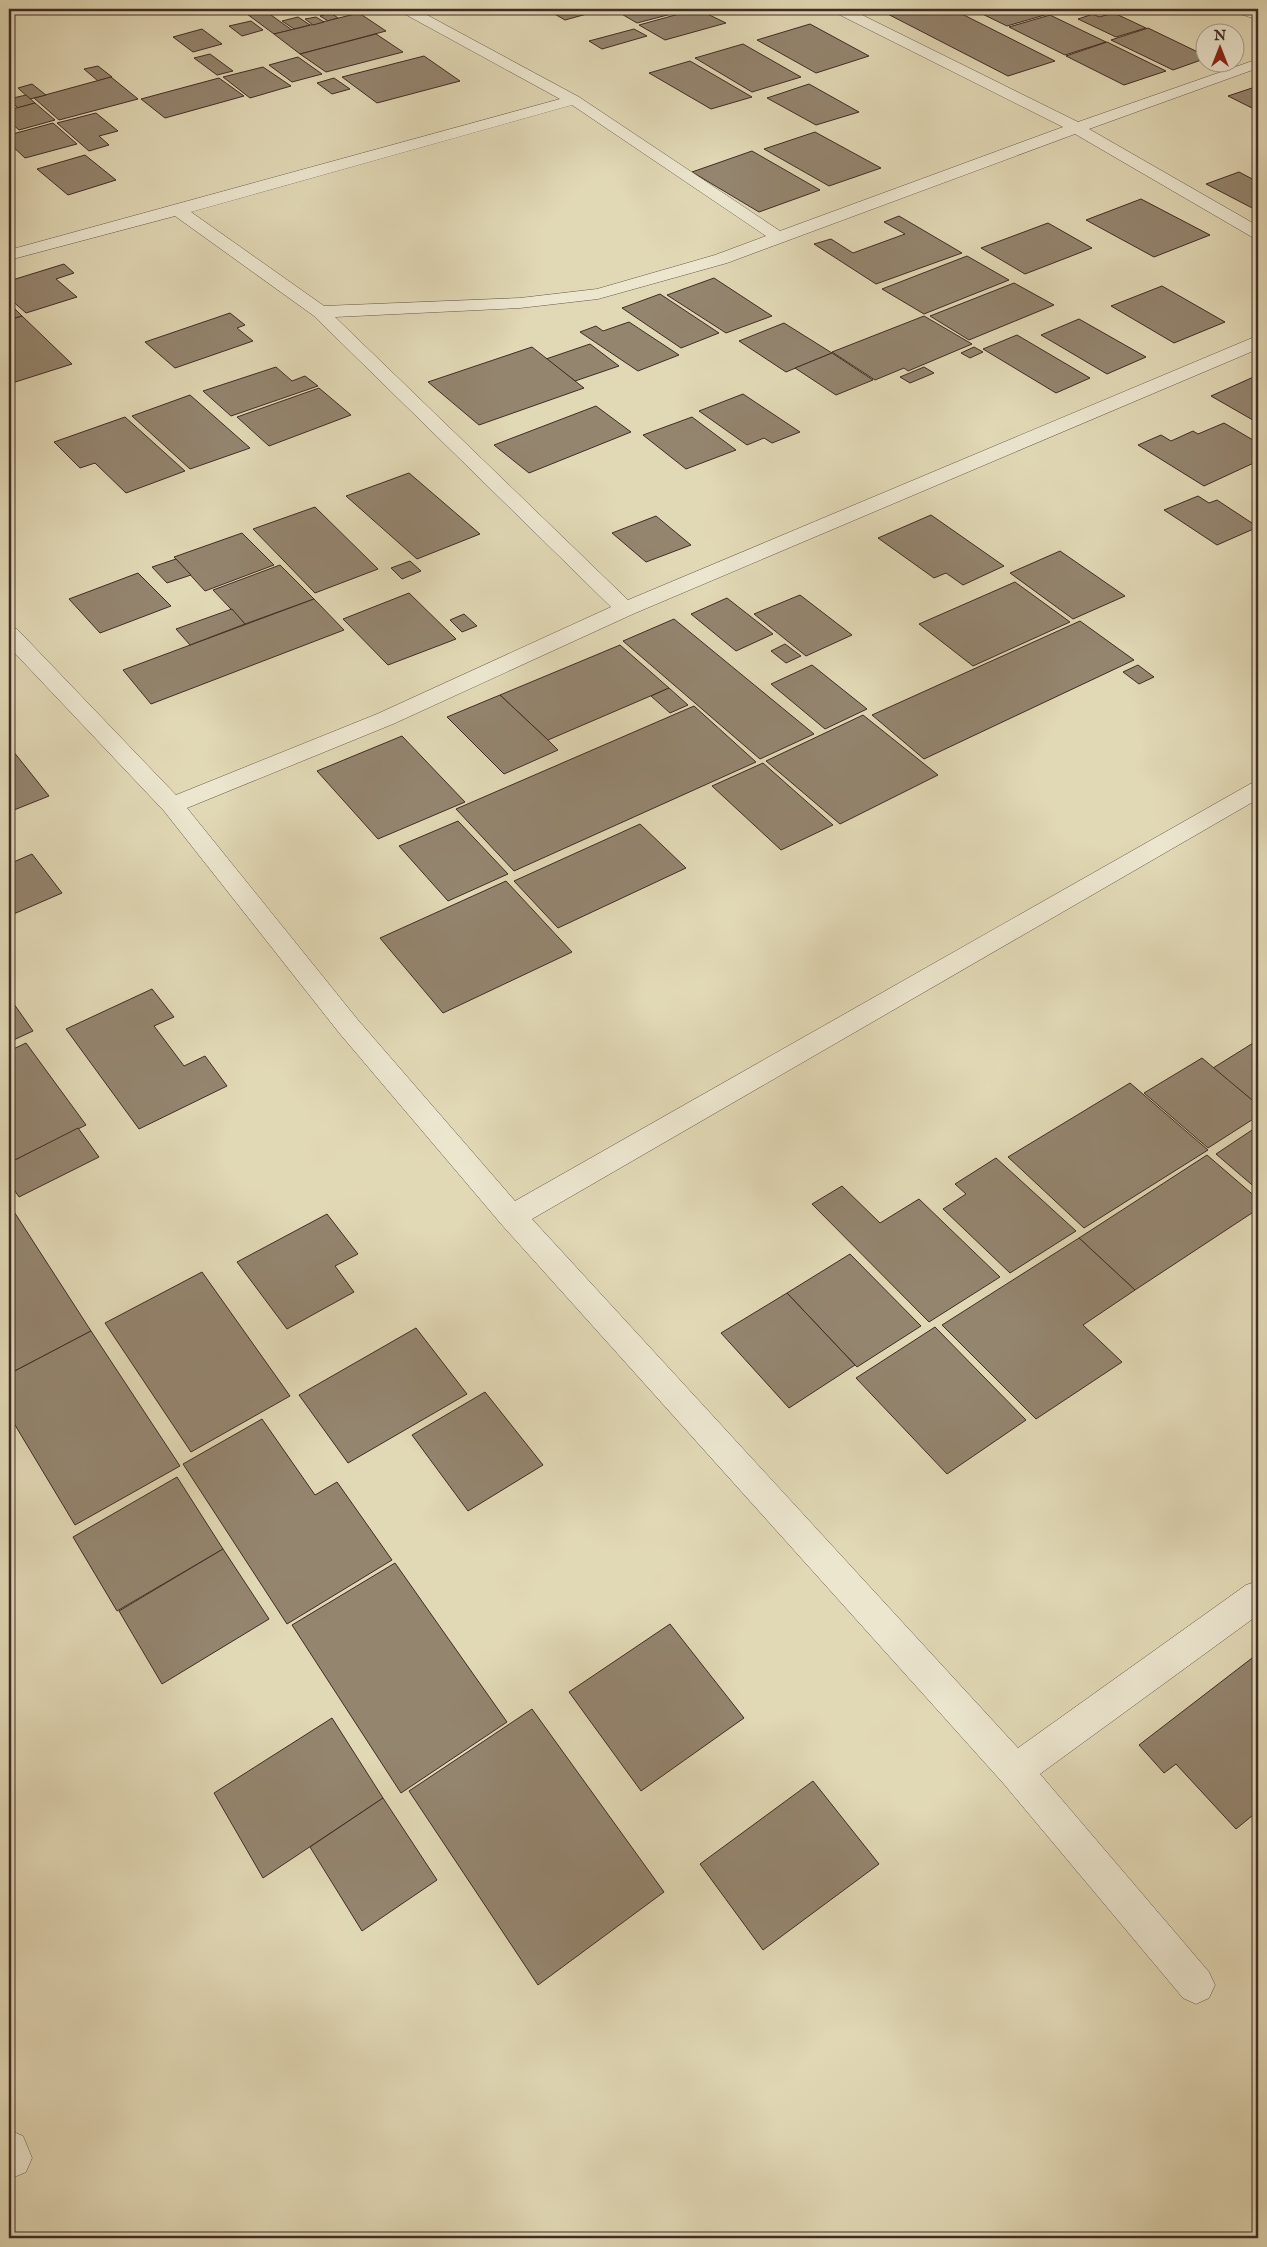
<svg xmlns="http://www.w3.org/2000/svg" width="1267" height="2247" viewBox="0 0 1267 2247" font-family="'IM FELL English',serif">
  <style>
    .building { fill: #94856f; stroke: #402c24 }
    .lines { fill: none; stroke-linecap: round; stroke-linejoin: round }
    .minor-casing { stroke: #685748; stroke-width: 1 }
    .minor { fill: #ece6cf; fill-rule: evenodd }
  </style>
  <rect width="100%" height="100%" fill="#e1d8b5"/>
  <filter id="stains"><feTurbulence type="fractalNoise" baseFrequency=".004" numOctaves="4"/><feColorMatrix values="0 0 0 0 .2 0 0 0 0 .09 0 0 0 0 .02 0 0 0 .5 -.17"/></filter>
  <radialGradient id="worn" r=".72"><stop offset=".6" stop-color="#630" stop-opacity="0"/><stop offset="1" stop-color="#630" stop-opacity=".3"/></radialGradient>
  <g class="building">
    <path d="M546 9H605L565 20Z"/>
    <path d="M613 9H674L679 12 637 23Z"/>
    <path d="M697 9 726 23 665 40 639 25Z"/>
    <path d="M878 9H952L1055 61 1008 76Z"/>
    <path d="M972 9H1038L1048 14 1007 26Z"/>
    <path d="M1043 9H1068L1053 13Z"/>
    <path d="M264 10 292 30 274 34 247 14Z"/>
    <path d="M331 13 338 18 328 21 320 16Z"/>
    <path d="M359 13 386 31 300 54 274 34Z"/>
    <path d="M1114 13 1146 28 1116 37 1078 19 1093 14 1099 17Z"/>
    <path d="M1050 15 1106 42 1065 55 1009 27Z"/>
    <path d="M298 17 310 25 294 29 282 21Z"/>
    <path d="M316 17 324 22 313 25 305 19Z"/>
    <path d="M251 21 263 30 242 36 229 26Z"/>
    <path d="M810 24 869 56 816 73 757 40Z"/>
    <path d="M1148 28 1204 55V59L1173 70 1111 40Z"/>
    <path d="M202 29 222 44 193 52 173 37Z"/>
    <path d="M634 29 647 36 602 49 589 41Z"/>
    <path d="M376 34 403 52 326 72 300 54Z"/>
    <path d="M1107 42 1166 71 1124 85 1066 56Z"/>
    <path d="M743 44 801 77 752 92 695 58Z"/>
    <path d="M210 54 233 71 217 75 194 58Z"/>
    <path d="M424 56 460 81 377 103 342 77Z"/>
    <path d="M298 57 322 74 292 82 269 65Z"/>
    <path d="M690 61 752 97 711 109 649 73Z"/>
    <path d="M98 66 112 77 98 81 84 69Z"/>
    <path d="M263 67 291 86 250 98 223 77Z"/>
    <path d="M111 77 138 99 59 120 34 98Z"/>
    <path d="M219 78 244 96 165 118 141 99Z"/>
    <path d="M334 78 350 89 332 94 317 83Z"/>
    <path d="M32 84 46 95 30 99 18 88Z"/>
    <path d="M809 84 859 112 816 125 767 98Z"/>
    <path d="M1258 86V111L1228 96Z"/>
    <path d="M26 95 35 103 18 108 9 99Z"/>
    <path d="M35 103 55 120 19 130 9 121V110Z"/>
    <path d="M96 113 118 131 99 136 109 145 89 151 57 123Z"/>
    <path d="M53 123 77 144 25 158 9 143V135Z"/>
    <path d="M815 132 881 168 829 186 764 149Z"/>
    <path d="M752 151 820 190 759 212 692 172Z"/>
    <path d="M85 155 116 180 68 195 37 169Z"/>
    <path d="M1239 172 1258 182V211L1206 184Z"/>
    <path d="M1141 199 1210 235 1154 257 1086 220Z"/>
    <path d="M899 216 962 253 876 284 814 244 831 239 853 253 905 234 884 222Z"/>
    <path d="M1048 223 1092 248 1025 274 981 248Z"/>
    <path d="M967 256 1009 280 924 314 882 289Z"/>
    <path d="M64 264 74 273 56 279 77 297 26 313 9 298V281Z"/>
    <path d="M714 278 772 316 726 333 667 295Z"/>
    <path d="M1014 283 1054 305 969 340 930 316Z"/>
    <path d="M1162 286 1225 322 1174 343 1111 306Z"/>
    <path d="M660 294 719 333 681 348 622 308Z"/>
    <path d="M9 303 22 316 9 320Z"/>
    <path d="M230 313 245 325 237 328 253 341 175 368 145 342Z"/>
    <path d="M22 316 72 364 9 384V320Z"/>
    <path d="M924 316 972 344 908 371 904 368 875 380 832 352Z"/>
    <path d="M1079 319 1146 357 1107 374 1041 335Z"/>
    <path d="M629 322 679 355 638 371 580 332 596 326 603 331Z"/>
    <path d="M784 323 832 353 786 372 739 341Z"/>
    <path d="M1017 335 1090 378 1056 393 983 349Z"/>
    <path d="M590 344 619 366 575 381 546 359Z"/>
    <path d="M532 347 584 388 479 425 428 382Z"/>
    <path d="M974 347 983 352 970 358 961 353Z"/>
    <path d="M832 353 873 380 836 395 795 368Z"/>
    <path d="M276 367 292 381 305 376 318 386 231 416 203 391Z"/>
    <path d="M924 367 934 373 910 383 900 377Z"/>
    <path d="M1258 375V423L1211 396Z"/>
    <path d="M319 388 351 415 269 446 237 417Z"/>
    <path d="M743 394 800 432 772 443 764 438 747 445 699 411Z"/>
    <path d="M190 395 250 448 190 469 132 416Z"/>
    <path d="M596 406 631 432 529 473 494 445Z"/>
    <path d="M125 417 185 471 126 493 95 463 80 468 54 442Z"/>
    <path d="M692 417 736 450 686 469 643 435Z"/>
    <path d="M1224 423 1258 443V461L1204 486 1138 445 1161 435 1171 441 1193 431 1198 434Z"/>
    <path d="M409 473 480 534 417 559 346 496Z"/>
    <path d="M1198 496 1209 503 1217 500 1258 527 1217 545 1164 510Z"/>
    <path d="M315 507 378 569 315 593 253 529Z"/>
    <path d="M931 515 1004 566 963 585 946 573 934 578 878 538Z"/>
    <path d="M656 516 691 545 646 562 612 533Z"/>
    <path d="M242 533 274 565 205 591 174 557Z"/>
    <path d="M1060 551 1125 596 1073 619 1010 573Z"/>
    <path d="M176 559 191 575 167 583 152 567Z"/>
    <path d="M410 561 421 571 402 579 391 568Z"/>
    <path d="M280 565 314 599 245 624 213 590Z"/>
    <path d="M138 573 171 606 100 633 69 599Z"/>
    <path d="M1015 582 1070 622 973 666 919 624Z"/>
    <path d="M409 593 456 639 388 665 343 619Z"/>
    <path d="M800 595 852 635 806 656 754 614Z"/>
    <path d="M727 598 773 634 736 651 691 614Z"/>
    <path d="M314 599 344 630 151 704 123 670Z"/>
    <path d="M232 609 245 624 190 645 176 629Z"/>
    <path d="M464 614 477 626 462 632 450 620Z"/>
    <path d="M674 619 814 734 760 759 623 641Z"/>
    <path d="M1080 621 1134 660 924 759 872 715Z"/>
    <path d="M785 644 801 656 786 663 771 651Z"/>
    <path d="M620 645 669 688 548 740 500 695Z"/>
    <path d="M812 665 867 709 825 729 771 684Z"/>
    <path d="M1138 665 1154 677 1139 684 1123 672Z"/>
    <path d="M669 688 688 705 670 713 651 696Z"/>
    <path d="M500 695 548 740 558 750 504 774 447 717Z"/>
    <path d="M694 706 756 762 514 871 456 809Z"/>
    <path d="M863 715 938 775 840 824 766 761Z"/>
    <path d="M402 736 465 802 378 839 317 771Z"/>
    <path d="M13 751 49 796 9 812V753Z"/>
    <path d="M763 763 833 825 781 850 712 786Z"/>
    <path d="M458 821 508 874 448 901 399 846Z"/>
    <path d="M640 824 686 868 558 928 514 881Z"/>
    <path d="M32 854 62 893 9 916V864Z"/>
    <path d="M506 881 572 952 443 1013 380 938Z"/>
    <path d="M152 989 174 1017 154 1026 184 1066 205 1056 227 1086 139 1129 66 1029Z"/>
    <path d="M9 997 33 1031 9 1042Z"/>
    <path d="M1258 1040V1105L1213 1068Z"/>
    <path d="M26 1043 86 1125 9 1163V1051Z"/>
    <path d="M1202 1058 1258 1105V1116L1208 1148 1144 1093Z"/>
    <path d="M1130 1083 1208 1150 1084 1228 1008 1157Z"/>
    <path d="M1258 1126V1190L1216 1154Z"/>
    <path d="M78 1128 99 1157 19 1197 9 1182V1163Z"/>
    <path d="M1207 1155 1258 1199V1209L1135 1290 1079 1238Z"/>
    <path d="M996 1158 1076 1231 1010 1273 943 1209 966 1194 955 1184Z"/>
    <path d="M842 1186 880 1223 919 1199 1000 1277 929 1322 812 1204Z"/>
    <path d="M9 1204 91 1331 9 1374Z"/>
    <path d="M327 1214 358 1254 335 1266 354 1292 287 1329 237 1262Z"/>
    <path d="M1079 1238 1135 1290 1083 1325 1122 1362 1036 1419 942 1325Z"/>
    <path d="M850 1254 921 1326 857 1367 787 1293Z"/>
    <path d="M202 1272 290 1396 191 1452 105 1323Z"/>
    <path d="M787 1293 855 1365 789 1408 721 1333Z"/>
    <path d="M935 1327 1026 1420 947 1474 856 1378Z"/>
    <path d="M416 1328 467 1394 348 1463 299 1395Z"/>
    <path d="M91 1331 180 1466 75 1525 9 1415V1374Z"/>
    <path d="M485 1392 543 1465 468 1511 412 1435Z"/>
    <path d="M262 1419 315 1495 337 1482 392 1560 287 1624 183 1464Z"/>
    <path d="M177 1477 223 1549 117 1611 73 1537Z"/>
    <path d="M223 1549 269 1619 162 1684 119 1611Z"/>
    <path d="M395 1563 507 1722 401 1793 292 1625Z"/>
    <path d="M670 1624 744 1718 641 1791 569 1692Z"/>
    <path d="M1256 1655 1258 1657V1811L1236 1829 1176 1764 1164 1773 1139 1745Z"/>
    <path d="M532 1709 664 1892 538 1985 409 1791Z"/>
    <path d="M332 1718 383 1798 263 1878 214 1793Z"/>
    <path d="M813 1781 879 1864 763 1950 700 1864Z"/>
    <path d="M383 1798 437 1880 362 1931 310 1847Z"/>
  </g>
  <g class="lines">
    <g class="minor-casing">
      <g id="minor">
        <path d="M399 9H416L579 97 780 231 1063 127 834 12 832 9H850L1078 122 1258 59V68L1089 129 1258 226V238L1252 237 1075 134 727 263 598 299 520 308 335 317 628 600 1252 338 1258 337V349L633 614 393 724 187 808 358 1020 515 1201 1250 784 1258 781V799L532 1219 1018 1748 1246 1585 1258 1581V1615L1040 1774 1209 1972 1215 1985 1209 1998 1196 2004 1183 1998 1003 1783 502 1225 340 1034 164 811 9 647V627L17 629 176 795 377 714 611 607 314 316 175 216 9 260V250L560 99 401 12ZM572 105 766 236 715 255 597 289 520 298 324 306 191 212Z"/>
        <path d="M1233 9H1252L1258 11V20L1235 12Z"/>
        <path d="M9 2130 23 2136 32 2158 26 2172 12 2178 9 2176Z"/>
      </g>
    </g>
    <use href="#minor" class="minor"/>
  </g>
  <rect width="1267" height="2247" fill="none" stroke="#e1d8b5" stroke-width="30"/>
  <rect x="10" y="10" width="1247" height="2227" fill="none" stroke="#402c24" stroke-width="2.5"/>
  <rect x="15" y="15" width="1237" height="2217" fill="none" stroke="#402c24"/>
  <g transform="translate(1220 48)"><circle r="24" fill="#ece6cf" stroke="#a79c8b"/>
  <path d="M0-4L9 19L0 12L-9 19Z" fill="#8f2418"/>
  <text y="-8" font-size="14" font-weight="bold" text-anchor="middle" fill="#402c24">N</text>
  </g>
  <rect width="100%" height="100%" filter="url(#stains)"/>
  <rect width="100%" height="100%" fill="url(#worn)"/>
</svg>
